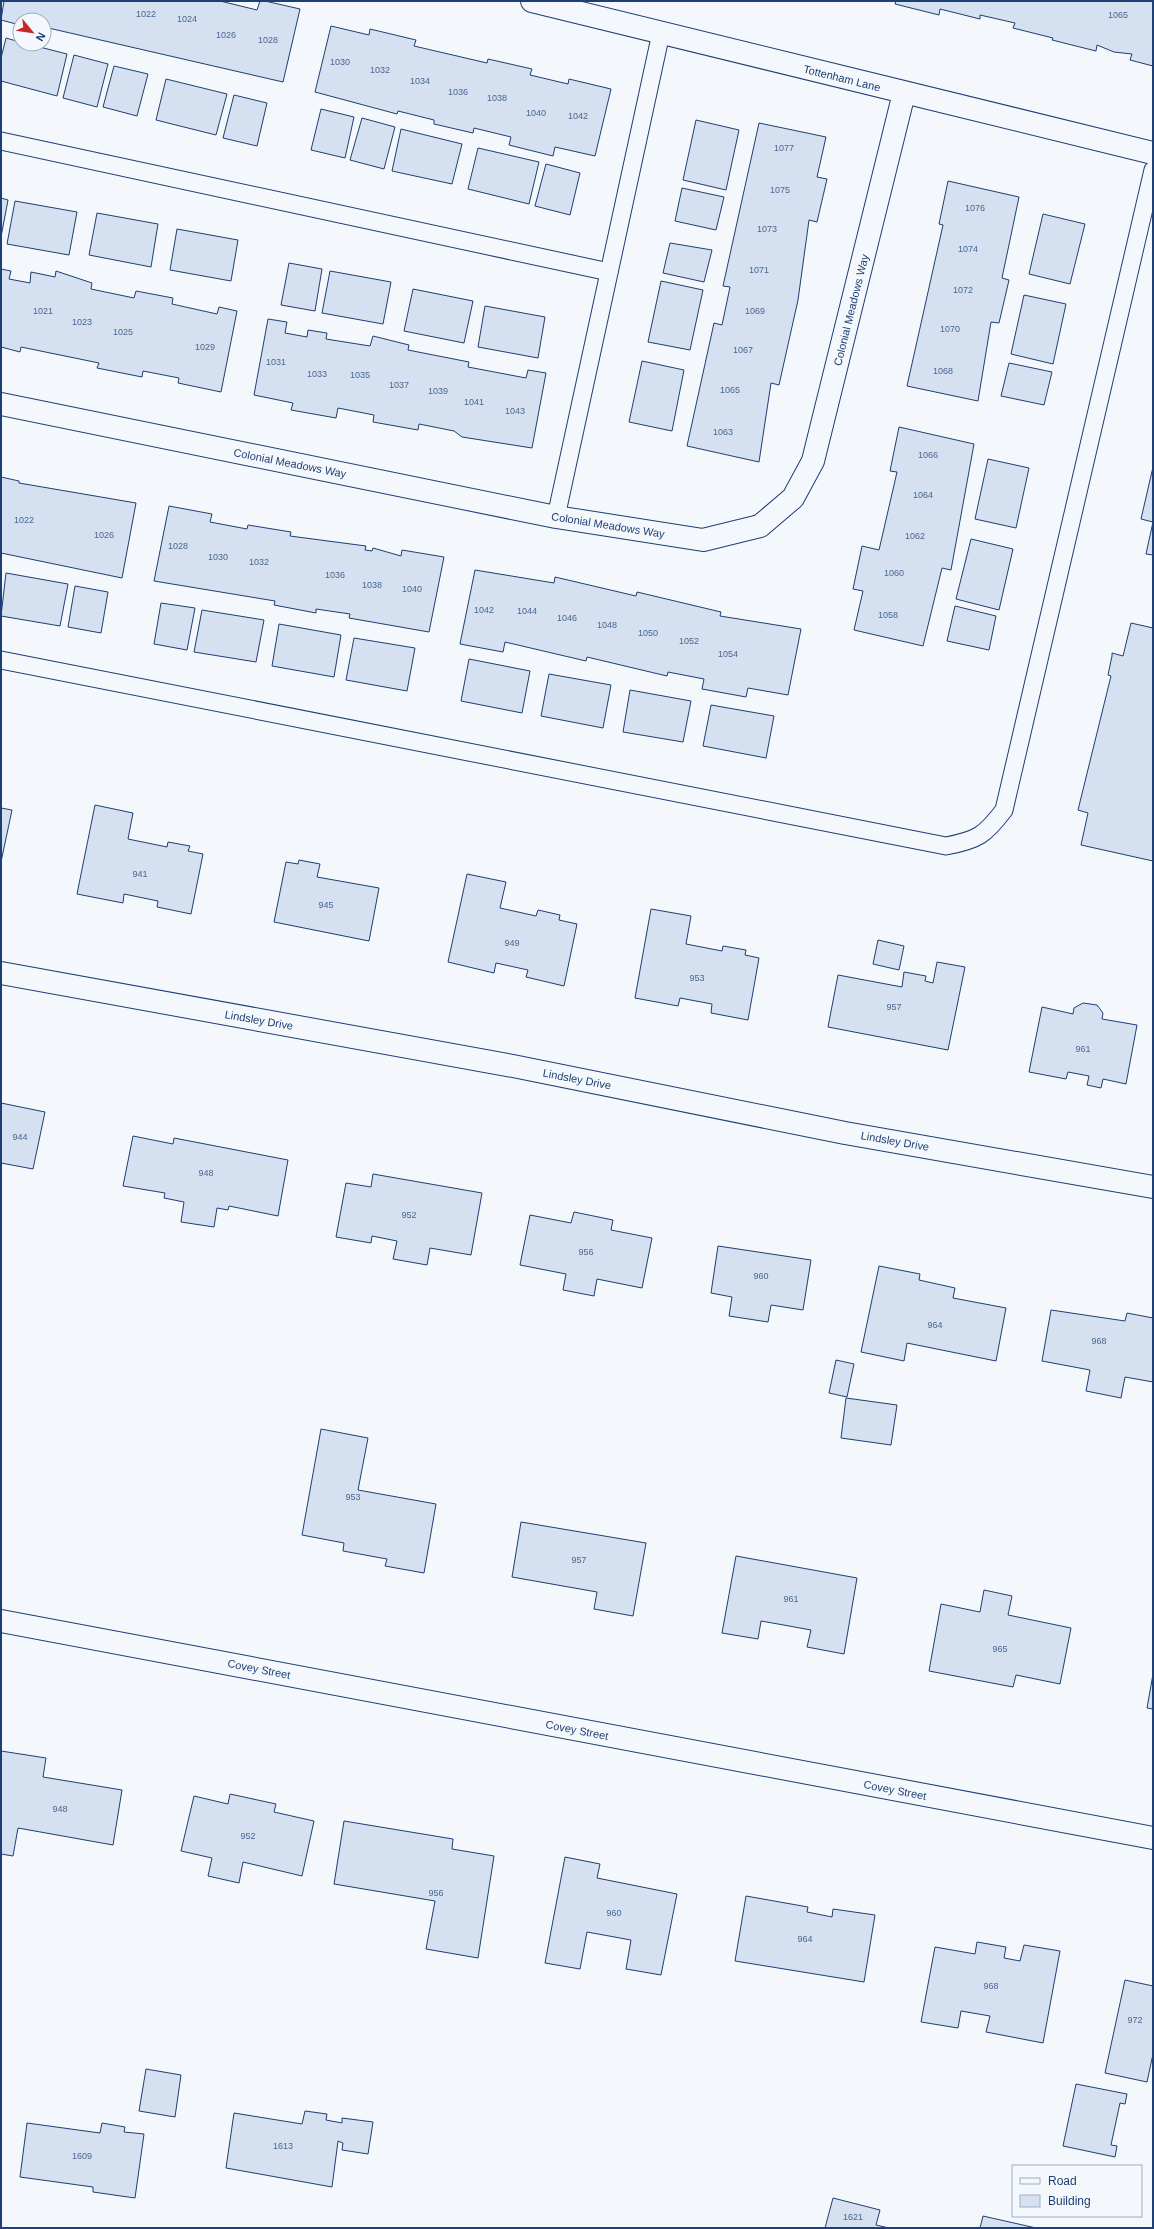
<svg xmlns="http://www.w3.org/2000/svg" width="1154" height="2229" viewBox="0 0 1154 2229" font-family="Helvetica,sans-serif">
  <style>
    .building { fill: #d5e0f0; stroke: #1d3f73 }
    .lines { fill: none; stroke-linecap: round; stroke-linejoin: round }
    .lane-casing { stroke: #1d3f73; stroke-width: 19 }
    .street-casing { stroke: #1d3f73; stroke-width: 24 }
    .lane { stroke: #f4f7fb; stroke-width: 17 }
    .street { stroke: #f4f7fb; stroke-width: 22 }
    .labels { text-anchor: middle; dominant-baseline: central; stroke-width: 3; stroke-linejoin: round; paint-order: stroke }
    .number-label { font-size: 9px; fill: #4b6792 }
    .street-label { font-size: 11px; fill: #1d3f73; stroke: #f4f7fb }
  </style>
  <rect width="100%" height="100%" fill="#f4f7fb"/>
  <g class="building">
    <path d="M4 1H220L257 10 260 1H265L300 9 283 82 44 27V20H20V25L1 20Z"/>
    <path d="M896 1H1153V66L1130 60 1132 54 1114 52 1097 45 1096 51 1052 40 1053 38 1013 28 1015 23 980 15V19L940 9 939 15 895 4Z"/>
    <path d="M331 26 369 35 370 29 416 40 414 46 487 63 488 59 532 69 530 75 568 84 569 79 611 89 595 156 555 147 553 156 509 145 511 137 474 128 473 133 434 124V120L398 111 397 114 315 92Z"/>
    <path d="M6 38 20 42V44H28L67 54 57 96 1 81V58Z"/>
    <path d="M74 55 108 64 97 107 63 98Z"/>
    <path d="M114 66 148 74 137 116 103 107Z"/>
    <path d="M166 79 227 94 216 135 156 120Z"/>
    <path d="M234 95 267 103 257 146 223 138Z"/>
    <path d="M321 109 354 117 345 158 311 150Z"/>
    <path d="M362 118 395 127 384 169 350 160Z"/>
    <path d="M696 120 739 130 726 190 683 180Z"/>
    <path d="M759 123 826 137 817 177 827 179 817 222 809 220 798 300 779 385 771 383 759 462 687 446 714 323 722 325 730 287 723 286Z"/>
    <path d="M401 129 462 144 452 184 392 171Z"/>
    <path d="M478 148 539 162 529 204 468 189Z"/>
    <path d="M546 164 580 173 570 215 535 206Z"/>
    <path d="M948 181 1019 197 1002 278 1009 280 999 323 991 322 978 401 907 386 943 225 939 224Z"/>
    <path d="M682 188 724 197 716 230 675 221Z"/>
    <path d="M1 198 8 200 1 237Z"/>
    <path d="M15 201 77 212 69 255 7 244Z"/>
    <path d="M97 213 158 224 151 267 89 255Z"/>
    <path d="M1043 214 1085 224 1070 284 1029 274Z"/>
    <path d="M177 229 238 240 231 281 170 270Z"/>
    <path d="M670 243 712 250 704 282 663 273Z"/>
    <path d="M289 263 322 269 315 311 281 305Z"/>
    <path d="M1 269 11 271 9 279 30 283 31 272 55 277 56 271 92 283 91 289 134 298 136 291 173 298 172 304 217 314 219 307 237 311 221 392 178 383 179 378 143 371 142 377 97 368 99 363 21 347 20 352 1 347Z"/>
    <path d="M330 271 391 282 383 324 322 313Z"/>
    <path d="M661 281 703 290 690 350 648 342Z"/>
    <path d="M413 289 473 301 464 343 404 331Z"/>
    <path d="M1024 295 1066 304 1053 364 1011 354Z"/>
    <path d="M485 306 545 317 538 358 478 347Z"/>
    <path d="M268 319 287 322 285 333 307 337 308 330 327 333 326 339 370 346 373 336 409 345 408 350 469 362 468 367 526 378 528 370 546 373 532 448 462 437 454 431 419 424 418 430 373 422 374 415 338 408 336 418 291 410 293 403 254 395Z"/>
    <path d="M642 361 684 370 672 431 629 422Z"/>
    <path d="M1009 363 1052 372 1044 405 1001 396Z"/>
    <path d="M899 427 974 444 951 570 942 568 923 646 854 630 863 591 853 589 862 546 879 550 897 472 890 471Z"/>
    <path d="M988 459 1029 468 1016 528 975 519Z"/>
    <path d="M1153 467V522L1141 519Z"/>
    <path d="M1 477 19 481V483L136 503 122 578 1 553Z"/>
    <path d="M169 506 212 514 210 522 247 529 248 525 291 532 290 536 366 546 365 550 372 551 373 548 401 556 402 550 444 557 429 632 349 618 350 614 316 609V613L274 605 275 601 154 581Z"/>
    <path d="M1153 522V555L1146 554Z"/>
    <path d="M971 539 1013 549 999 610 956 599Z"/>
    <path d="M475 570 554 583 555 577 636 596 637 592 721 612 720 616 801 629 788 695 748 688 746 697 702 689 704 679 668 672 667 676 587 657 586 661 505 642 503 652 460 644Z"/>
    <path d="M6 573 68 584 60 626 1 616Z"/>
    <path d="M75 586 108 592 101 633 68 627Z"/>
    <path d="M161 603 195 608 187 650 154 644Z"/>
    <path d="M955 606 996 616 989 650 947 641Z"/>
    <path d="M202 610 264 620 256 662 194 652Z"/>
    <path d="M1131 623 1153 628V861L1081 845 1088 813 1078 810 1111 676 1108 675 1112 656V653L1123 656Z"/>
    <path d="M279 624 341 635 334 677 272 666Z"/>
    <path d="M354 638 415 648 407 691 346 680Z"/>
    <path d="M469 659 530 671 522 713 461 701Z"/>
    <path d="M549 674 611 685 603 728 541 716Z"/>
    <path d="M630 690 691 701 683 742 623 732Z"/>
    <path d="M711 705 774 716 766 758 703 746Z"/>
    <path d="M95 805 133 813 128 839 167 847 168 842 190 846 188 851 203 854 191 914 157 907 158 901 124 894 123 903 77 894Z"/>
    <path d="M1 808 12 810 1 862Z"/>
    <path d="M299 860 320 864 317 877 379 888 369 941 274 922 286 862 298 864Z"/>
    <path d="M467 874 506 882 500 908 536 916 538 910 560 915 559 920 577 924 564 986 526 977 528 970 496 963 494 973 448 962Z"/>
    <path d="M651 909 691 916 686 944 722 951 723 946 746 950 745 955 759 958 748 1020 711 1013 712 1004 680 998 678 1006 635 998Z"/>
    <path d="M878 940 904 946 899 970 873 964Z"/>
    <path d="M937 962 965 967 948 1050 828 1027 838 975 902 987 904 972 926 976 925 981 933 983Z"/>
    <path d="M1083 1003 1097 1005 1103 1013 1102 1019 1137 1025 1126 1084 1103 1079 1101 1088 1087 1085 1089 1076 1068 1072 1066 1079 1029 1072 1042 1007 1073 1014 1074 1008Z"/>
    <path d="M1 1103 45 1112 33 1169 1 1163Z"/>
    <path d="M133 1136 173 1144 174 1138 288 1160 278 1216 229 1206 228 1210 217 1208 214 1227 181 1222 184 1202 164 1198 165 1193 123 1186Z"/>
    <path d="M373 1174 482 1193 471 1255 430 1248 427 1265 393 1259 397 1241 372 1236 371 1243 336 1237 346 1183 371 1187Z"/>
    <path d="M574 1212 613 1220 611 1230 652 1238 642 1288 597 1279 594 1296 563 1290 566 1274 520 1265 530 1215 571 1223Z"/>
    <path d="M718 1246 811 1260 803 1310 771 1305 768 1322 729 1316 732 1297 711 1293Z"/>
    <path d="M879 1266 920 1274 919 1280 955 1288 953 1298 1006 1308 996 1361 907 1343 904 1361 861 1352Z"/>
    <path d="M1051 1310 1125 1321 1127 1313 1153 1318V1382L1125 1377 1121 1398 1086 1391 1090 1370 1042 1361Z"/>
    <path d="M836 1360 854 1364 847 1397 829 1393Z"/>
    <path d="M846 1398 897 1405 891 1445 841 1438Z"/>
    <path d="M321 1429 368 1438 358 1490 436 1504 424 1573 385 1566 387 1559 343 1551 344 1543 302 1535Z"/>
    <path d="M521 1522 646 1543 633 1616 594 1609 597 1592 512 1577Z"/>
    <path d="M736 1556 857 1578 844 1654 807 1647 811 1630 778 1624 761 1621 758 1639 722 1633Z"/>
    <path d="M984 1590 1012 1596 1008 1615 1071 1628 1060 1684 1016 1675 1013 1687 929 1671 941 1604 980 1612Z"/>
    <path d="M1153 1674V1709L1147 1708Z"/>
    <path d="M1 1751 46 1758 43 1777 122 1790 113 1845 18 1828 13 1856 1 1854Z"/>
    <path d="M230 1794 276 1804 274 1812 314 1821 302 1876 243 1862 239 1883 208 1876 212 1858 181 1851 194 1796 228 1804Z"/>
    <path d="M344 1821 453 1839 452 1849 494 1856 478 1958 426 1949 435 1901 334 1884Z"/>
    <path d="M565 1857 600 1864 597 1878 677 1894 661 1975 626 1969 631 1940 587 1932 580 1969 545 1963Z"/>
    <path d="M746 1896 808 1907 807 1912 832 1917 833 1909 875 1915 864 1982 735 1961Z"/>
    <path d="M977 1942 1006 1947 1004 1958 1020 1961 1024 1945 1060 1951 1043 2043 986 2032 990 2016 961 2011 958 2028 921 2022 935 1947 975 1954Z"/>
    <path d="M1125 1980 1153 1986V2054L1147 2082 1105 2073Z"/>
    <path d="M146 2069 181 2075 175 2117 139 2111Z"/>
    <path d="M1076 2084 1127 2094 1125 2104 1120 2103 1111 2145 1117 2146 1115 2157 1063 2146Z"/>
    <path d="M305 2111 327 2114 326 2120 342 2123V2118L373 2122 368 2154 342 2150 343 2143 338 2141 332 2187 226 2168 234 2113 302 2124Z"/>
    <path d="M27 2123 100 2133 102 2123 125 2127 124 2132 144 2134 135 2198 93 2192V2187L20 2177Z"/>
    <path d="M833 2198 880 2210 876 2225 889 2228H825Z"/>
    <path d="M983 2216 1036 2228H980Z"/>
  </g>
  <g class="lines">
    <g class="lane-casing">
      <g id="lane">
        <path d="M1 141 609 272"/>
        <path d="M556 517 661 33"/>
        <path d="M1 660 946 846C978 840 985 835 1004 810L1153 170"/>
      </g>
    </g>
    <g class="street-casing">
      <g id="street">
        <path d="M532 1 1153 153"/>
        <path d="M1 404 556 517 703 540 760 526 793 498 813 461 904 93"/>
        <path d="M1 973 513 1066 845 1133 1153 1187"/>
        <path d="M1 1621 1153 1838"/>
      </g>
    </g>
    <use href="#lane" class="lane"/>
    <use href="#street" class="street"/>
  </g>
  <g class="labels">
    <g class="number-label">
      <text x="146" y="14">1022</text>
      <text x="1118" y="15">1065</text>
      <text x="187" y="19">1024</text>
      <text x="226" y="35">1026</text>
      <text x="268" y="40">1028</text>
      <text x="340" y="62">1030</text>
      <text x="380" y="70">1032</text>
      <text x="420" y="81">1034</text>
      <text x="458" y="92">1036</text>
      <text x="497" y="98">1038</text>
      <text x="536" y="113">1040</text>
      <text x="578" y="116">1042</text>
      <text x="784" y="148">1077</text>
      <text x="780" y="190">1075</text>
      <text x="975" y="208">1076</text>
      <text x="767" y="229">1073</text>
      <text x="968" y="249">1074</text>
      <text x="759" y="270">1071</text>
      <text x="963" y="290">1072</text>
      <text x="43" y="311">1021</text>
      <text x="755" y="311">1069</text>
      <text x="82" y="322">1023</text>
      <text x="950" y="329">1070</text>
      <text x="123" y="332">1025</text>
      <text x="205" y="347">1029</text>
      <text x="743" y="350">1067</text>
      <text x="276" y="362">1031</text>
      <text x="943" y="371">1068</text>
      <text x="317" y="374">1033</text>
      <text x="360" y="375">1035</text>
      <text x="399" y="385">1037</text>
      <text x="730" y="390">1065</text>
      <text x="438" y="391">1039</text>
      <text x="474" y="402">1041</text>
      <text x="515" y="411">1043</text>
      <text x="723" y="432">1063</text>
      <text x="928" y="455">1066</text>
      <text x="923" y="495">1064</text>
      <text x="24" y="520">1022</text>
      <text x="104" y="535">1026</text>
      <text x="915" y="536">1062</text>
      <text x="178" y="546">1028</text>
      <text x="218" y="557">1030</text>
      <text x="259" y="562">1032</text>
      <text x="894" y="573">1060</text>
      <text x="335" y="575">1036</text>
      <text x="372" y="585">1038</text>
      <text x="412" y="589">1040</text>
      <text x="484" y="610">1042</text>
      <text x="527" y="611">1044</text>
      <text x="888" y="615">1058</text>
      <text x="567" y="618">1046</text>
      <text x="607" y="625">1048</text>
      <text x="648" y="633">1050</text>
      <text x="689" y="641">1052</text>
      <text x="728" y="654">1054</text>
      <text x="140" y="874">941</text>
      <text x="326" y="905">945</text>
      <text x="512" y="943">949</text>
      <text x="697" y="978">953</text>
      <text x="894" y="1007">957</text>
      <text x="1083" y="1049">961</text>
      <text x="20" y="1137">944</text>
      <text x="206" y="1173">948</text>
      <text x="409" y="1215">952</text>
      <text x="586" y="1252">956</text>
      <text x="761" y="1276">960</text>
      <text x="935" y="1325">964</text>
      <text x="1099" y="1341">968</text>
      <text x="353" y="1497">953</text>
      <text x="579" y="1560">957</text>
      <text x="791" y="1599">961</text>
      <text x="1000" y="1649">965</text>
      <text x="60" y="1809">948</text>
      <text x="248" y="1836">952</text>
      <text x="436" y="1893">956</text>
      <text x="614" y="1913">960</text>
      <text x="805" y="1939">964</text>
      <text x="991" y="1986">968</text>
      <text x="1135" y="2020">972</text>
      <text x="283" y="2146">1613</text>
      <text x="82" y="2156">1609</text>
      <text x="853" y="2217">1621</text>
    </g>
    <g class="street-label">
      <text transform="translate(842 78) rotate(14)">Tottenham Lane</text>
      <text transform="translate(851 310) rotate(-76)">Colonial Meadows Way</text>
      <text transform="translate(290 463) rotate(11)">Colonial Meadows Way</text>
      <text transform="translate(608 525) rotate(9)">Colonial Meadows Way</text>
      <text transform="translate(259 1020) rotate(10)">Lindsley Drive</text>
      <text transform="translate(577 1079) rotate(11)">Lindsley Drive</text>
      <text transform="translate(895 1141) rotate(10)">Lindsley Drive</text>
      <text transform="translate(259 1669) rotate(11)">Covey Street</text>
      <text transform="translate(577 1730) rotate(11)">Covey Street</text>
      <text transform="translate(895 1790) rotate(11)">Covey Street</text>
    </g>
  </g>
  <rect width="1154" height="2229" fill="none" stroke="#1d3f73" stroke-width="4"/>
  <rect x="1012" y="2165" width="130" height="52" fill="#f4f7fb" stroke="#9eadc5"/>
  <rect x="1020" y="2178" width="20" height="6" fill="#f4f7fb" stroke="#9eadc5"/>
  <text x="1048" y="2185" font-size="12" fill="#1d3f73">Road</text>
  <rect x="1020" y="2195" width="20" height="12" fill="#d5e0f0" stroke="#9eadc5"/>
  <text x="1048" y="2205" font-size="12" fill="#1d3f73">Building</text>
  <g transform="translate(32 32) rotate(119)"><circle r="19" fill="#f4f7fb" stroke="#9eadc5"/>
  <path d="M0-3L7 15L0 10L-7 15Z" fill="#c62828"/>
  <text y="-6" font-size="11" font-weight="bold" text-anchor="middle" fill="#1d3f73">N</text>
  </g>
</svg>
